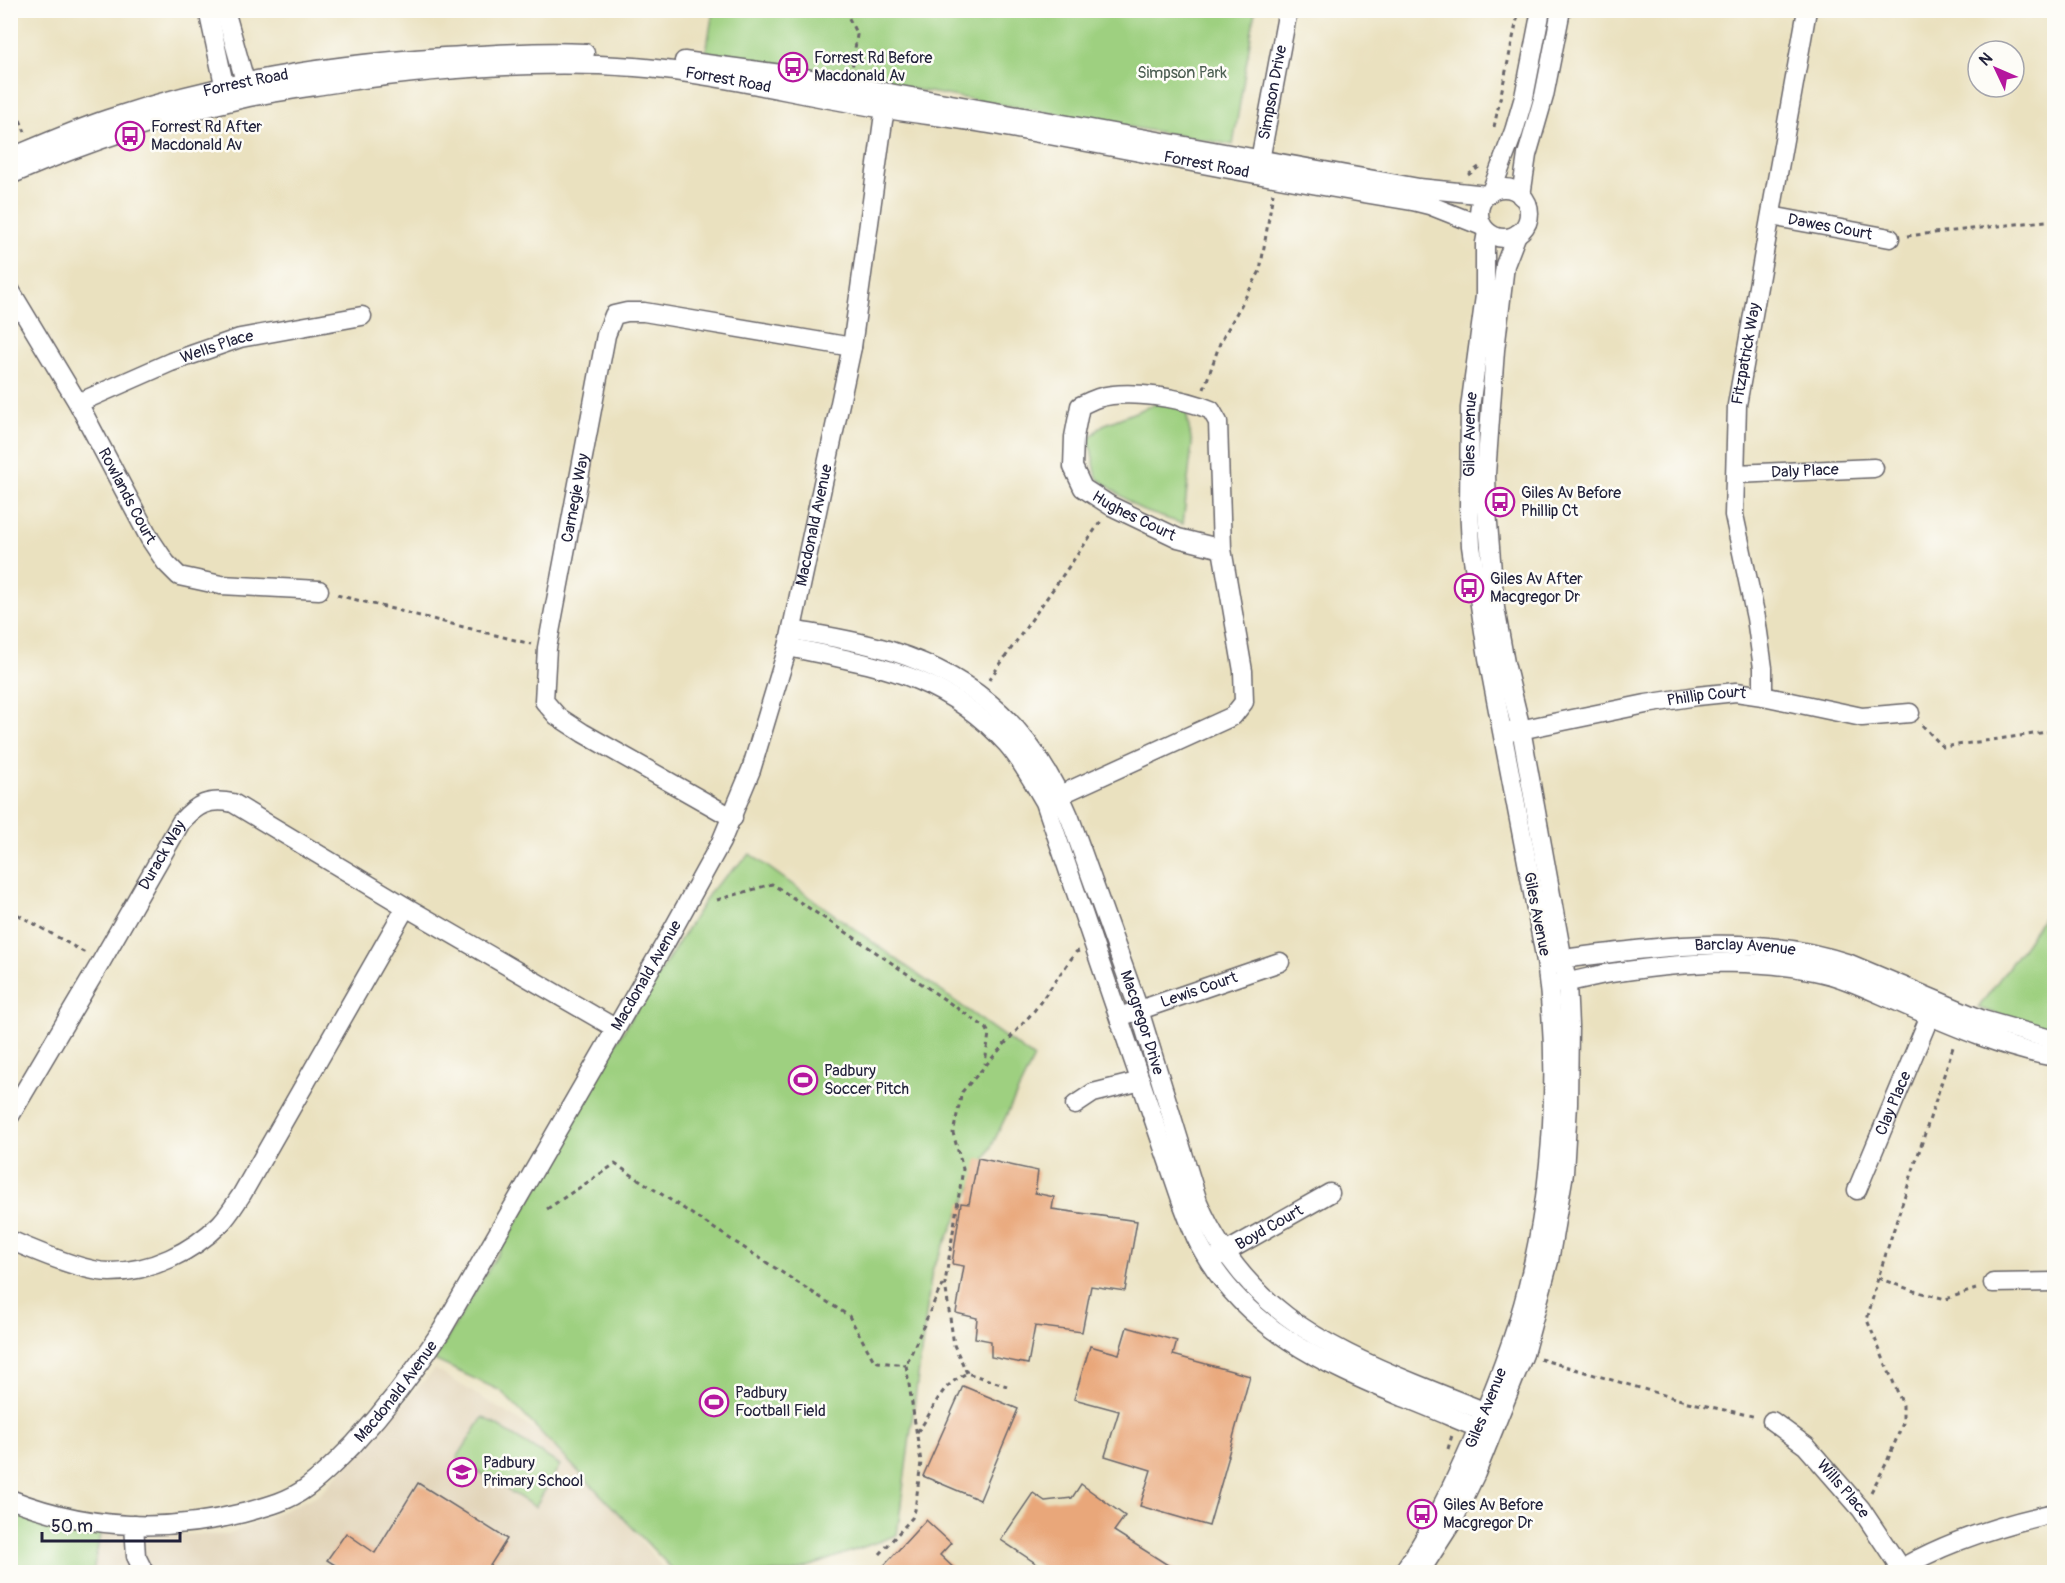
<svg xmlns="http://www.w3.org/2000/svg" width="2065" height="1583" viewBox="0 0 2065 1583" font-family="Pangolin,sans-serif">
  <style>
    .built { fill: #e0d2b5 }
    .green { fill: #9ed080; stroke: #60795e; stroke-width: 1.5 }
    .building { fill: #e9a77a }
    .lines { fill: none; stroke-linecap: round; stroke-linejoin: round }
    .minor-casing { stroke: #686569; stroke-width: 21 }
    .path { stroke: #686569; stroke-width: 3; stroke-dasharray: 4.5 4.5; stroke-linecap: butt }
    .minor { stroke: #fff; stroke-width: 18 }
    .labels { text-anchor: middle; dominant-baseline: central; stroke-width: 5; stroke-linejoin: round; paint-order: stroke }
    .poi-label { font-size: 16px; fill: #22223b; stroke: #fdfcf7; text-anchor: start }
    .park-label { font-size: 16px; fill: #4d5f53; stroke: #fdfcf7 }
    .street-label { font-size: 16px; fill: #22223b; stroke: #fdfcf7 }
  </style>
  <rect width="100%" height="100%" fill="#fdfcf7"/>
  <filter id="ink" filterUnits="userSpaceOnUse"><feTurbulence type="fractalNoise" baseFrequency=".0167" numOctaves="2"/><feDisplacementMap in="SourceGraphic" scale="12" xChannelSelector="R" yChannelSelector="G"/><feConvolveMatrix kernelMatrix="1 2 1 2 8 2 1 2 1" color-interpolation-filters="sRGB"/></filter>
  <filter id="wash" filterUnits="userSpaceOnUse"><feTurbulence type="fractalNoise" baseFrequency=".008" numOctaves="4" result="noise"/><feDisplacementMap in="SourceGraphic" scale="24" xChannelSelector="R" yChannelSelector="G"/><feGaussianBlur stdDeviation="1.35" result="paint"/><feColorMatrix in="noise" values="0 0 0 0 0 0 0 0 0 0 0 0 0 0 0 0 0 1.4 0 .05"/><feComposite in="paint" operator="in"/></filter>
  <g filter="url(#wash)">
    <rect width="100%" height="100%" fill="#eae1bf"/>
    <path class="built" d="M435 1369 567 1450 662 1567 658 1572H93L101 1529 133 1534 228 1535 320 1494Z"/>
    <g class="green">
      <path d="M713 11H1255L1233 145 706 53Z"/>
      <path d="M1183 393 1192 445 1183 524 1141 510 1097 478 1089 439 1103 425Z"/>
      <path d="M750 854 1034 1058 932 1270 897 1535 794 1572H675L501 1391 434 1360 553 1162 589 1086 712 889Z"/>
      <path d="M2054 900V1032L1978 1008 2026 943Z"/>
      <path d="M483 1417 560 1465 535 1507 457 1458Z"/>
      <path d="M10 1495 101 1529 93 1572H11Z"/>
    </g>
    <g id="blocks">
      <g class="building">
        <path d="M978 1158 1038 1171 1035 1193 1054 1197 1052 1209 1137 1221 1125 1291 1091 1286 1082 1332 1035 1326 1028 1364 991 1357V1341L975 1338 977 1318 956 1313 964 1266 952 1264 961 1203 969 1204Z"/>
        <path d="M1127 1327 1177 1341 1173 1355 1250 1376 1228 1456H1229L1209 1526 1140 1506 1151 1470 1105 1456 1119 1411 1074 1399 1090 1346 1119 1354Z"/>
        <path d="M963 1386 1018 1409 980 1500 923 1476Z"/>
        <path d="M418 1483 507 1539 486 1572H346L327 1560 346 1533 375 1553Z"/>
        <path d="M1081 1484 1125 1516 1114 1531 1179 1572H1049L1001 1540 1033 1493 1045 1501 1072 1498Z"/>
        <path d="M926 1520 951 1543 940 1555 958 1572H878Z"/>
      </g>
    </g>
  </g>
  <g filter="url(#ink)">
    <use href="#blocks" fill-opacity="0" stroke="#686569" stroke-width="1.5"/>
    <g class="lines">
      <g class="minor-casing">
        <g id="minor">
          <path d="M208 10 227 98"/>
          <path d="M225 10 248 92"/>
          <path d="M684 61 789 75 1419 188 1487 195"/>
          <path id="s1" d="M10 158C43 144 75 130 108 119 217 82 330 64 444 57 491 54 538 51 585 53"/>
          <path id="s2" d="M1258 171 1288 10"/>
          <path id="s3" d="M10 175C87 142 168 115 249 97 279 91 310 87 341 82 438 68 536 60 635 67 714 73 790 93 868 106 908 113 949 117 989 124 1131 149 1271 179 1413 201L1429 205 1482 226"/>
          <circle cx="1504" cy="213" r="25"/>
          <path d="M1491 192 1514 131 1524 97 1541 10"/>
          <path d="M1521 196 1527 155 1544 96 1561 10"/>
          <path id="s4" d="M1771 216 1890 238"/>
          <path id="s5" d="M10 290 78 403 150 539 166 563 179 576 221 585 319 590"/>
          <path id="s6" d="M78 403 171 362 240 338 362 316"/>
          <path id="s7" d="M1736 474 1874 468"/>
          <path id="s8" d="M792 630C825 636 859 641 891 651 980 679 1034 732 1070 818L1139 1010 1198 1202C1241 1303 1319 1345 1416 1384 1443 1395 1470 1406 1497 1416"/>
          <path d="M788 647C877 666 943 673 1007 744 1022 761 1033 782 1045 802L1183 1205C1189 1220 1194 1237 1203 1251 1247 1329 1324 1364 1403 1397 1432 1408 1460 1421 1488 1432"/>
          <path id="s9" d="M1763 696V668L1756 618 1734 515 1737 405 1807 10"/>
          <path id="s10" d="M1510 732 1646 704 1697 696 1736 692 1763 696 1862 717 1910 713"/>
          <path id="s11" d="M1049 800 1233 716 1244 702 1243 671 1222 549 1218 422 1211 410C1184 398 1127 389 1098 398 1092 400 1086 403 1080 406L1074 437 1073 467 1083 488 1111 506 1178 538 1222 549"/>
          <path id="s12" d="M733 818 583 733 557 716 544 701 547 648 606 335 614 315 627 312H644L852 347"/>
          <path id="s13" d="M1554 960C1652 948 1754 931 1850 964L1983 1020 2054 1040"/>
          <path d="M1555 984C1577 982 1597 974 1618 972 1683 963 1749 957 1814 971 1841 976 1866 988 1891 999 1944 1022 1998 1047 2054 1057"/>
          <path id="s14" d="M1128 1014 1280 962"/>
          <path d="M1075 1105 1093 1093 1141 1081"/>
          <path id="s15" d="M10 1116 101 962 181 822C197 804 209 798 233 803L406 907 615 1028"/>
          <path id="s16" d="M1857 1190 1934 1006"/>
          <path d="M10 1240C35 1251 84 1272 110 1272 151 1272 192 1252 220 1224 229 1215 235 1204 242 1194L406 907"/>
          <path id="s17" d="M1217 1257 1330 1193"/>
          <path d="M1993 1283 2054 1282"/>
          <path id="s18" d="M1772 1421 1806 1446 1861 1509 1901 1569"/>
          <path id="s19" d="M10 1499C86 1529 164 1533 243 1513 265 1507 287 1502 306 1488 323 1476 338 1460 353 1445 386 1409 415 1371 442 1330L667 940 721 842 751 770 788 647 852 347 883 121 889 93"/>
          <path d="M134 1525 136 1556 144 1572"/>
          <path id="s20" d="M1403 1572C1431 1532 1453 1485 1473 1440 1494 1390 1515 1339 1528 1286 1554 1181 1560 1068 1546 961L1488 658 1471 546 1469 506 1470 408 1485 296V243L1487 232"/>
          <path d="M1420 1572 1454 1519 1476 1473 1524 1354 1549 1261 1564 1173 1568 1104 1569 1026 1567 983 1521 729 1505 663 1495 608 1487 511 1486 474 1495 350 1505 265 1517 234"/>
          <path d="M1895 1572C1944 1542 1999 1525 2054 1513"/>
        </g>
      </g>
      <g class="path">
        <path d="M845 10 857 35 852 69"/>
        <path d="M10 95 25 132"/>
        <path d="M1494 127 1519 10"/>
        <path d="M1468 175 1479 167"/>
        <path d="M1907 236 2054 220"/>
        <path d="M1204 389 1220 343 1260 271 1273 193"/>
        <path d="M337 595 531 644"/>
        <path d="M989 680 1101 521"/>
        <path d="M1922 725 1943 747 2054 731"/>
        <path d="M717 900 772 884 861 942 986 1028 989 1033 985 1064"/>
        <path d="M10 910 87 954"/>
        <path d="M547 1209 615 1164 849 1316 873 1359 878 1362 906 1365"/>
        <path d="M1878 1278 1914 1291 1946 1299 1976 1289"/>
        <path d="M1540 1359 1688 1402 1757 1417"/>
        <path d="M967 1373 954 1345 945 1283 963 1169 953 1133 962 1092 1034 1011 1076 952 1079 951"/>
        <path d="M917 1432C937 1408 935 1389 967 1373L1007 1386"/>
        <path d="M1448 1449 1452 1435"/>
        <path d="M1871 1492 1886 1464 1903 1423V1405L1867 1320 1878 1278 1954 1044"/>
        <path d="M880 1554 912 1518 915 1510 921 1462 906 1365 939 1291 945 1283"/>
      </g>
      <use href="#minor" class="minor"/>
    </g>
  </g>
  <defs>
    <g id="bus-ring" transform="scale(1.5)"><circle r="9.5" fill="#fdfcf7" stroke="#b5179e" stroke-width="1.5"/><path d="M-5-6H5V4H4V6H2V4H-2V6H-4V4H-5ZM-3.5-4V0h7V-4ZM-3.5 1.2v1.5H-2V1.2ZM2 1.2v1.5H3.5V1.2Z" fill="#b5179e"/></g>
    <g id="stadium-ring" transform="scale(1.5)"><circle r="9.5" fill="#fdfcf7" stroke="#b5179e" stroke-width="1.5"/><path d="M0-5a6.5 5 0 1 0 0 10a6.5 5 0 1 0 0-10ZM-3.5-1.8h7v3.6h-7Z" fill="#b5179e"/></g>
    <g id="school-ring" transform="scale(1.5)"><circle r="9.5" fill="#fdfcf7" stroke="#b5179e" stroke-width="1.5"/><path d="M0-5L7-2L0 1L-7-2ZM-4 1L0 2.5L4 1V4Q0 6-4 4Z" fill="#b5179e"/></g>
  </defs>
  <g fill-rule="evenodd">
    <use href="#bus-ring" x="793" y="67"/>
    <use href="#bus-ring" x="130" y="136"/>
    <use href="#bus-ring" x="1500" y="502"/>
    <use href="#bus-ring" x="1469" y="588"/>
    <use href="#stadium-ring" x="803" y="1080"/>
    <use href="#stadium-ring" x="714" y="1402"/>
    <use href="#school-ring" x="462" y="1472"/>
    <use href="#bus-ring" x="1422" y="1514"/>
  </g>
  <g class="labels">
    <g class="poi-label">
      <text x="814" y="58">Forrest Rd Before<tspan x="814" dy="18">Macdonald Av</tspan></text>
      <text x="151" y="127">Forrest Rd After<tspan x="151" dy="18">Macdonald Av</tspan></text>
      <text x="1521" y="493">Giles Av Before<tspan x="1521" dy="18">Phillip Ct</tspan></text>
      <text x="1490" y="579">Giles Av After<tspan x="1490" dy="18">Macgregor Dr</tspan></text>
      <text x="824" y="1071">Padbury<tspan x="824" dy="18">Soccer Pitch</tspan></text>
      <text x="735" y="1393">Padbury<tspan x="735" dy="18">Football Field</tspan></text>
      <text x="483" y="1463">Padbury<tspan x="483" dy="18">Primary School</tspan></text>
      <text x="1443" y="1505">Giles Av Before<tspan x="1443" dy="18">Macgregor Dr</tspan></text>
    </g>
    <g class="park-label">
      <text x="1182" y="73">Simpson Park</text>
    </g>
    <g class="street-label">
      <text stroke="none"><textPath href="#s3" startOffset="734">Forrest Road</textPath></text>
      <text stroke="none"><textPath href="#s1" startOffset="248">Forrest Road</textPath></text>
      <text stroke="none"><textPath href="#s2" startOffset="80">Simpson Drive</textPath></text>
      <text stroke="none"><textPath href="#s3" startOffset="1220">Forrest Road</textPath></text>
      <text stroke="none"><textPath href="#s4" startOffset="60">Dawes Court</textPath></text>
      <text stroke="none"><textPath href="#s6" startOffset="150">Wells Place</textPath></text>
      <text stroke="none"><textPath href="#s9" startOffset="346">Fitzpatrick Way</textPath></text>
      <text stroke="none"><textPath href="#s20" startOffset="1174">Giles Avenue</textPath></text>
      <text stroke="none"><textPath href="#s7" startOffset="69">Daly Place</textPath></text>
      <text stroke="none"><textPath href="#s5" startOffset="237">Rowlands Court</textPath></text>
      <text stroke="none"><textPath href="#s12" startOffset="429">Carnegie Way</textPath></text>
      <text stroke="none"><textPath href="#s11" startOffset="794">Hughes Court</textPath></text>
      <text stroke="none"><textPath href="#s19" startOffset="1408">Macdonald Avenue</textPath></text>
      <text stroke="none"><textPath href="#s10" startOffset="200">Phillip Court</textPath></text>
      <text stroke="none"><textPath href="#s15" startOffset="302">Durack Way</textPath></text>
      <text transform="translate(1537 914) rotate(79)">Giles Avenue</text>
      <text stroke="none"><textPath href="#s13" startOffset="192">Barclay Avenue</textPath></text>
      <text stroke="none"><textPath href="#s19" startOffset="924">Macdonald Avenue</textPath></text>
      <text stroke="none"><textPath href="#s14" startOffset="75">Lewis Court</textPath></text>
      <text stroke="none"><textPath href="#s8" startOffset="572">Macgregor Drive</textPath></text>
      <text stroke="none"><textPath href="#s16" startOffset="94">Clay Place</textPath></text>
      <text stroke="none"><textPath href="#s17" startOffset="60">Boyd Court</textPath></text>
      <text stroke="none"><textPath href="#s19" startOffset="438">Macdonald Avenue</textPath></text>
      <text stroke="none"><textPath href="#s20" startOffset="184">Giles Avenue</textPath></text>
      <text stroke="none"><textPath href="#s18" startOffset="99">Wills Place</textPath></text>
    </g>
  </g>
  <rect width="2065" height="1583" fill="none" stroke="#fdfcf7" stroke-width="36"/>
  <g transform="translate(1996 69) rotate(314)"><circle r="28" fill="#fdfcf7" stroke="#a5a5ac" stroke-width="1.5"/>
  <path d="M0-4.5L10 22L0 15L-10 22Z" fill="#b5179e"/>
  <text y="-9" font-size="16" font-weight="bold" text-anchor="middle" fill="#22223b">N</text>
  </g>
  <path d="M42 1532v9h138v-9" fill="none" stroke="#22223b" stroke-width="3"/>
  <text x="51" y="1532" font-size="18" fill="#22223b" stroke="#fdfcf7" stroke-width="4.5" paint-order="stroke">50 m</text>
</svg>
